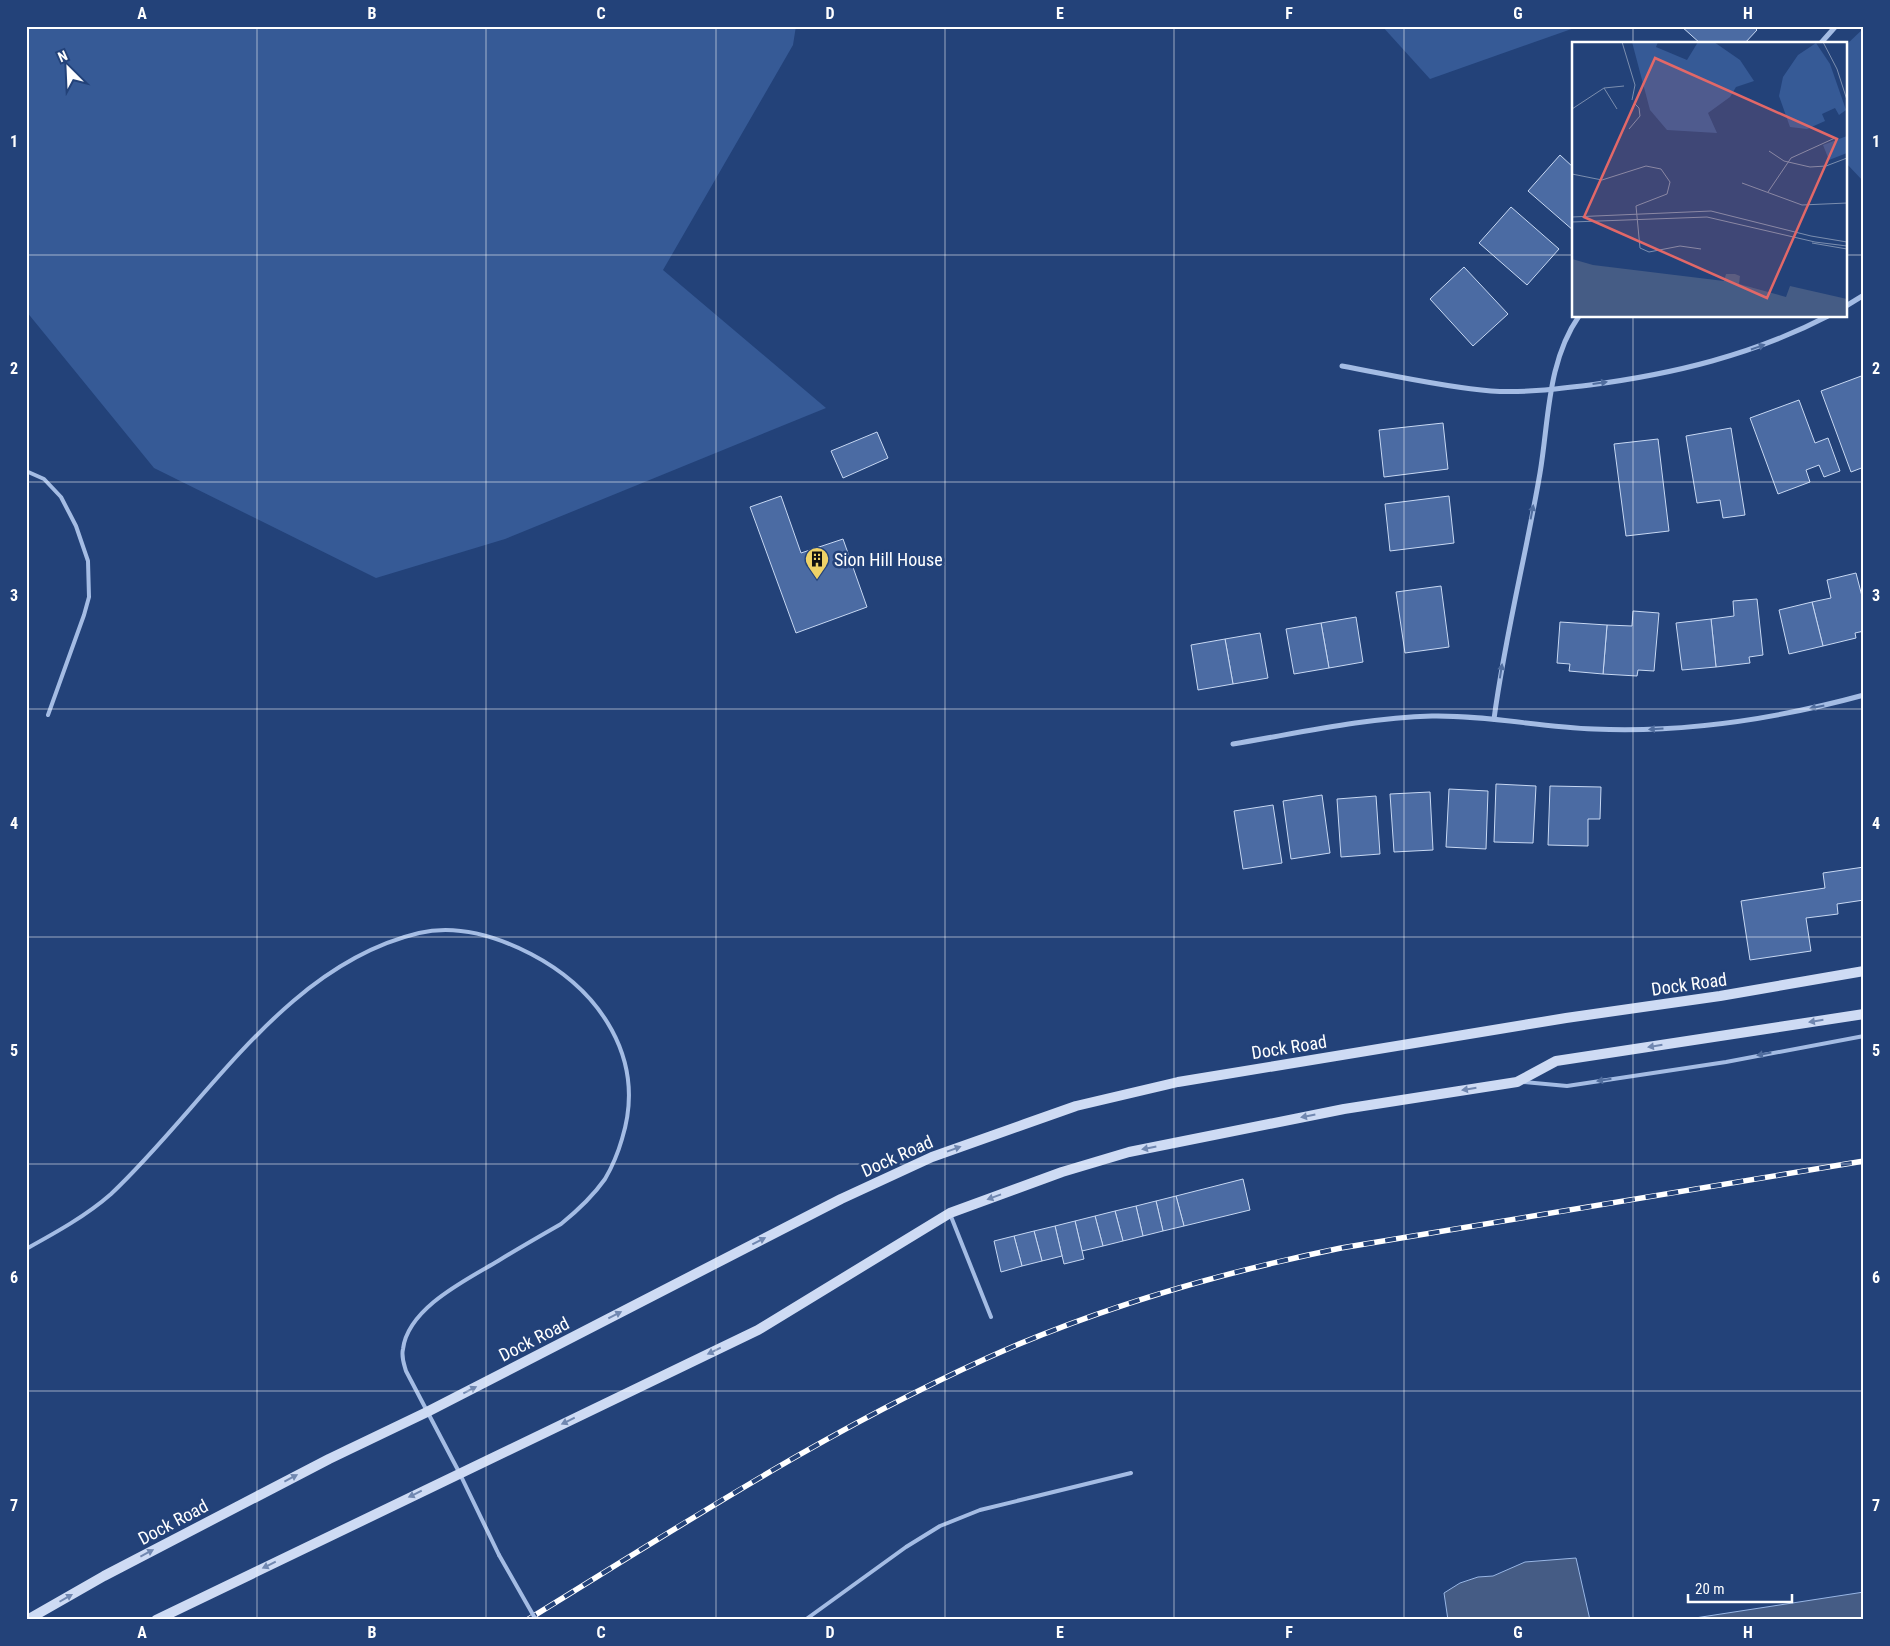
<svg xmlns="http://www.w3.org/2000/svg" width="1890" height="1646" viewBox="0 0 1890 1646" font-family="'Roboto Condensed',sans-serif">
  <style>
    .green { fill: #365a96 }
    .water { fill: #455c85; stroke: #98b6e5 }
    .building { fill: #4b6ba3; stroke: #c7d8f3 }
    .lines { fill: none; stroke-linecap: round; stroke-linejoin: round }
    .service { stroke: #a4bce4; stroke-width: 4 }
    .minor { stroke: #a4bce4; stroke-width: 5 }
    .secondary { stroke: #cedbf4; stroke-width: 10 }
    .rail-casing { stroke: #fff; stroke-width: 5.5 }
    .rail { stroke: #234279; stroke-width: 4; stroke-dasharray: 11; stroke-linecap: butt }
    .service-bridge { stroke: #a4bce4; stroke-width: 4 }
    .oneway { fill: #506d9e }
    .oneway2 { fill: #7087b0 }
    .grid { fill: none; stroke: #fff; stroke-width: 1; stroke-opacity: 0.55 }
    .labels { text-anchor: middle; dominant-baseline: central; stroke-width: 5; stroke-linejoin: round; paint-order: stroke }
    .poi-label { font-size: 18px; fill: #fff; stroke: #234279; text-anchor: start }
    .street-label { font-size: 18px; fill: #fff; stroke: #234279 }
    .inset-road { fill: none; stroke: #7b8eaf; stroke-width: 1 }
    .view { fill: #e26868; fill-opacity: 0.15; stroke: #e26868; stroke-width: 2.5 }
    .inset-edge { fill: none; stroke: #fff; stroke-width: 2.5 }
    .neatline { fill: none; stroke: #fff; stroke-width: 2 }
    .grid-label { font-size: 16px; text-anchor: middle; font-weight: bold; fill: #fff }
  </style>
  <rect width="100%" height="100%" fill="#234279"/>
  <g class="green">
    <path d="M26 26H796L793 45 663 270 826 408 505 539 376 578 154 468 26 311Z"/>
    <path d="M1382 26H1580L1430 79Z"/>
    <path d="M1864 28V182L1846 163V45Z"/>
  </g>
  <g class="water">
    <path d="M1576 1558 1590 1620H1448L1444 1593 1460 1583 1478 1577 1493 1576 1525 1562Z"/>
    <path d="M1864 1592V1620H1682Z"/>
  </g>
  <g class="building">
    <path d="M1681 26H1753L1757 30 1744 44H1701Z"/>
    <path d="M1560 155 1574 168V231L1528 191Z"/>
    <path d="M1511 207 1559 249 1527 285 1479 243Z"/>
    <path d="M1464 267 1508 314 1473 346 1430 299Z"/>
    <path d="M1864 375V467L1851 472 1821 391Z"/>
    <path d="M1799 400 1815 443 1828 438 1840 471 1824 477 1819 465 1806 470 1810 482 1778 494 1750 418Z"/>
    <path d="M1443 423 1448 469 1384 477 1379 430Z"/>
    <path d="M1731 428 1745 515 1723 518 1720 500 1697 503 1686 436Z"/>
    <path d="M877 432 888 458 843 478 831 451Z"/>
    <path d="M1658 439 1669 531 1626 536 1614 444Z"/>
    <path d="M781 496 801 553 843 539 867 607 796 633 750 507Z"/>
    <path d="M1449 496 1454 543 1390 551 1385 504Z"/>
    <path d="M1856 573 1864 604V631L1855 633 1856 638 1823 646 1812 602 1831 598 1827 580Z"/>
    <path d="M1441 586 1449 647 1405 653 1396 592Z"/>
    <path d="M1757 599 1763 655 1749 657 1750 663 1716 667 1711 619 1734 616 1733 601Z"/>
    <path d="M1812 602 1823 646 1789 654 1779 610Z"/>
    <path d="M1633 611 1659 613 1654 671 1638 670 1637 676 1603 674 1607 625 1632 626Z"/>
    <path d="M1356 617 1363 662 1329 668 1321 623Z"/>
    <path d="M1711 619 1716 667 1682 670 1676 623Z"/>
    <path d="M1560 622 1607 625 1603 674 1569 671 1570 664 1557 663Z"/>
    <path d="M1321 623 1329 668 1294 674 1286 629Z"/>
    <path d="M1260 633 1268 678 1233 684 1225 639Z"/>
    <path d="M1225 639 1233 684 1198 690 1191 645Z"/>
    <path d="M1496 784 1536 786 1533 843 1494 842Z"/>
    <path d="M1550 786 1601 787 1600 819H1588V846L1548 845Z"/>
    <path d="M1449 789 1488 791 1486 849 1446 847Z"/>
    <path d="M1430 792 1433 850 1394 852 1390 794Z"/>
    <path d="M1322 795 1330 853 1291 859 1283 801Z"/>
    <path d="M1376 796 1380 854 1341 857 1337 799Z"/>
    <path d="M1273 805 1282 863 1243 869 1234 811Z"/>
    <path d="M1864 867V900L1837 904 1838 914 1806 918 1811 951 1750 960 1741 901 1825 888 1823 873Z"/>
    <path d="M1243 1179 1250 1210 1184 1226 1176 1196Z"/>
    <path d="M1176 1196 1184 1226 1163 1231 1156 1201Z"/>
    <path d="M1156 1201 1163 1231 1143 1236 1136 1206Z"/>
    <path d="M1136 1206 1143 1236 1123 1241 1115 1211Z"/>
    <path d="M1115 1211 1123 1241 1103 1246 1095 1216Z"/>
    <path d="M1095 1216 1103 1246 1082 1251 1075 1221Z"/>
    <path d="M1075 1221 1084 1259 1064 1264 1055 1226Z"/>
    <path d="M1055 1226 1062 1256 1042 1261 1034 1231Z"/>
    <path d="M1034 1231 1042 1261 1022 1266 1014 1236Z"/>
    <path d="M1014 1236 1022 1266 1001 1272 994 1241Z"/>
  </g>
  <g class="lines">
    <g class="service">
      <path d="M26 471 44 479 61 497 76 526 88 561 89 597 84 615 48 715"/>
      <path d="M1523 1082 1567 1086 1726 1062 1864 1036"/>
      <path d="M950 1214 991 1317"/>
      <path d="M26 1249C55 1233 86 1216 111 1194 206 1105 284 965 419 933 458 924 496 936 531 954 600 990 647 1059 622 1139 618 1153 612 1167 605 1179 593 1196 577 1211 561 1224 540 1236 519 1248 498 1261 466 1280 408 1308 403 1349 401 1357 404 1364 406 1371L459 1472 499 1555"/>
      <path d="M805 1620 906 1547 940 1526 980 1510 1131 1473"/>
    </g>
    <g class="minor">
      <path d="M1820 44 1836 26"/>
      <path d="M1846 306 1864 295"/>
      <path d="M1342 366C1391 375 1442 387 1491 391 1524 393 1557 389 1590 385 1673 374 1753 355 1828 316"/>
      <path d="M1494 719C1505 636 1526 555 1540 473 1549 420 1547 362 1579 316"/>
      <path d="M1233 744C1299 733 1365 718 1432 716 1486 715 1540 727 1594 729 1685 733 1776 719 1864 695"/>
    </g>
    <g class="secondary">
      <path d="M27 1620 104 1576 329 1459 427 1412 841 1199 932 1157 1025 1124 1076 1106 1178 1082 1566 1018 1720 996 1864 971"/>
      <path d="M156 1620 758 1330 950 1213 1062 1172 1129 1152 1344 1109 1517 1082 1556 1061 1864 1014"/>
    </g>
    <g class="rail-casing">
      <path id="rail" d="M527 1620C685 1523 841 1421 1012 1347 1118 1302 1229 1271 1341 1248L1864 1161"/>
    </g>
    <use href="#rail" class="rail"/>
    <path class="service-bridge" d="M499 1555 536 1620"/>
  </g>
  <defs><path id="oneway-solid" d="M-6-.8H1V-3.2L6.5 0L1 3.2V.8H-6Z" transform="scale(1.25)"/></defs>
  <g class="oneway">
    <use href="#oneway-solid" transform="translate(1758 347) rotate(-19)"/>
    <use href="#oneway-solid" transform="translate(1600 383) rotate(-8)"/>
    <use href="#oneway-solid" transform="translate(1532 512) rotate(-79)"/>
    <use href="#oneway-solid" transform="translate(1501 671) rotate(-81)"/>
    <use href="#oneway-solid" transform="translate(1817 707) rotate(168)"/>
    <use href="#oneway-solid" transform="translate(1656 729) rotate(176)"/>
    <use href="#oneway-solid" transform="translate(1764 1054) rotate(169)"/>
    <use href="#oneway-solid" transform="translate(1604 1080) rotate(171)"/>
  </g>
  <g class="oneway2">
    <use href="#oneway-solid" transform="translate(1816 1021) rotate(171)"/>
    <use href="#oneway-solid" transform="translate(1655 1046) rotate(171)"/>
    <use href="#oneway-solid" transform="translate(1469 1089) rotate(171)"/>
    <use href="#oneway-solid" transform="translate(1308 1116) rotate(169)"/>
    <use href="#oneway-solid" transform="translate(1149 1148) rotate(169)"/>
    <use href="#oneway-solid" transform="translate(954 1149) rotate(-20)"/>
    <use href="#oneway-solid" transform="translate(994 1197) rotate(160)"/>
    <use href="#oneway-solid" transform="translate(759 1241) rotate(-27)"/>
    <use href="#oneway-solid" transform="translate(615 1315) rotate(-27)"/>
    <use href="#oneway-solid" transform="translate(714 1351) rotate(154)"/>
    <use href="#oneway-solid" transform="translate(470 1390) rotate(-27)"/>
    <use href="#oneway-solid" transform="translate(568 1421) rotate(154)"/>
    <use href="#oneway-solid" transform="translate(291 1478) rotate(-28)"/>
    <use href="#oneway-solid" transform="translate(415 1494) rotate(154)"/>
    <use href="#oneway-solid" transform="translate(147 1553) rotate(-28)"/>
    <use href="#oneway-solid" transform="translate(269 1565) rotate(154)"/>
    <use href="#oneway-solid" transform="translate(66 1598) rotate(-30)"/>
  </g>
  <path class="grid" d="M257 26V1620M486 26V1620M716 26V1620M945 26V1620M1174 26V1620M1404 26V1620M1633 26V44M26 255H1574M1846 255H1864M1633 316V1620M26 482H1864M26 709H1864M26 937H1864M26 1164H1864M26 1391H1864"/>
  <defs>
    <g id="building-pin" transform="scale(1.25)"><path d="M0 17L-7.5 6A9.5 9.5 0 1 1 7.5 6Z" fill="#efd267" stroke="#234279"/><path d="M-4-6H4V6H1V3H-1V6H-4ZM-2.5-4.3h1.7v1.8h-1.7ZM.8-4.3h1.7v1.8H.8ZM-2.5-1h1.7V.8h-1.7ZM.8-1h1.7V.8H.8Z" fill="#111"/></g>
  </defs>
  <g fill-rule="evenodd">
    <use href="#building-pin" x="817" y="559"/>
  </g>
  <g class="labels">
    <g class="poi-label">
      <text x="834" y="559">Sion Hill House</text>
    </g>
    <g class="street-label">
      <text transform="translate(1689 984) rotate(-8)">Dock Road</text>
      <text transform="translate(1289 1047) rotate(-9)">Dock Road</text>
      <text transform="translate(897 1156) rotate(-24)">Dock Road</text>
      <text transform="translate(534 1339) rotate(-27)">Dock Road</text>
      <text transform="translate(173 1522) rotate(-28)">Dock Road</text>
    </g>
  </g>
  <g transform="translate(1572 42)">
    <rect width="275" height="275" fill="#234279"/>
    <path d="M60 0H86L84 5 115 18 126 0H142L168 18 182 39 164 45 158 55 136 71 145 91 95 88 78 68ZM244 1 258 22 274 68 267 73 263 66 250 72 253 79 235 87 218 85 207 54 211 35 226 13ZM275 94V111L257 118 251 103Z" fill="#365a96"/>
    <path d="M0 217 21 223 152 239 154 232H163L168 234 167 242 214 255 218 244 275 257V275H0Z" fill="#455c85"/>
    <path class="inset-road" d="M50 0 63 43 60 58M251 0 265 27 275 58M32 46 52 44M0 67 32 46 45 67M57 87 68 74 67 66 62 61M197 109 212 119 238 125 254 124 275 116M0 132 30 138 74 124 89 127 98 140 95 152 64 164 68 206 77 210 108 204 129 207M170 141 230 163 275 161M196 150 219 116 263 96M0 175 139 169 239 194 275 200M0 180 135 175 243 200 275 204M240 201 275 207"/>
    <path class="view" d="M83 16 265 97 195 256 12 175Z"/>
    <rect width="275" height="275" class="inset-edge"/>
  </g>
  <rect width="1890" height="1646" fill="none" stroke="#234279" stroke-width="55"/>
  <g transform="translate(68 68) rotate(336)" stroke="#234279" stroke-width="4" paint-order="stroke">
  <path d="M0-4L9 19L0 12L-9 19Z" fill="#ffffff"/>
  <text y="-8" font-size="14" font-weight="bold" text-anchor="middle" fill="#ffffff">N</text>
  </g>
  <path d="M1688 1594v8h104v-8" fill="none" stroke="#ffffff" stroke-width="2.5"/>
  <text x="1695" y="1594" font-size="15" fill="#ffffff" stroke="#234279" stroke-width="4" paint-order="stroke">20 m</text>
  <rect x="28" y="28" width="1834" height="1590" class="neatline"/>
  <g class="grid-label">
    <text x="142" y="19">A</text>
    <text x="372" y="19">B</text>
    <text x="601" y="19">C</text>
    <text x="830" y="19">D</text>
    <text x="1060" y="19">E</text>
    <text x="1289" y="19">F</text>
    <text x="1518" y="19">G</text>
    <text x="1748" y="19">H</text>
    <text x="14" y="147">1</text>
    <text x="1876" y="147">1</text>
    <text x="14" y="374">2</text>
    <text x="1876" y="374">2</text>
    <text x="14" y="601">3</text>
    <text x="1876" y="601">3</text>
    <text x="14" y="829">4</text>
    <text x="1876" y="829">4</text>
    <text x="14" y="1056">5</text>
    <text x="1876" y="1056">5</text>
    <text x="14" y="1283">6</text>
    <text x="1876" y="1283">6</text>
    <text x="14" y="1511">7</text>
    <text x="1876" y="1511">7</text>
    <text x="142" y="1638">A</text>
    <text x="372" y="1638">B</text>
    <text x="601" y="1638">C</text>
    <text x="830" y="1638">D</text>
    <text x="1060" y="1638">E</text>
    <text x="1289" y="1638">F</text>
    <text x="1518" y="1638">G</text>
    <text x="1748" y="1638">H</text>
  </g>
</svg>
